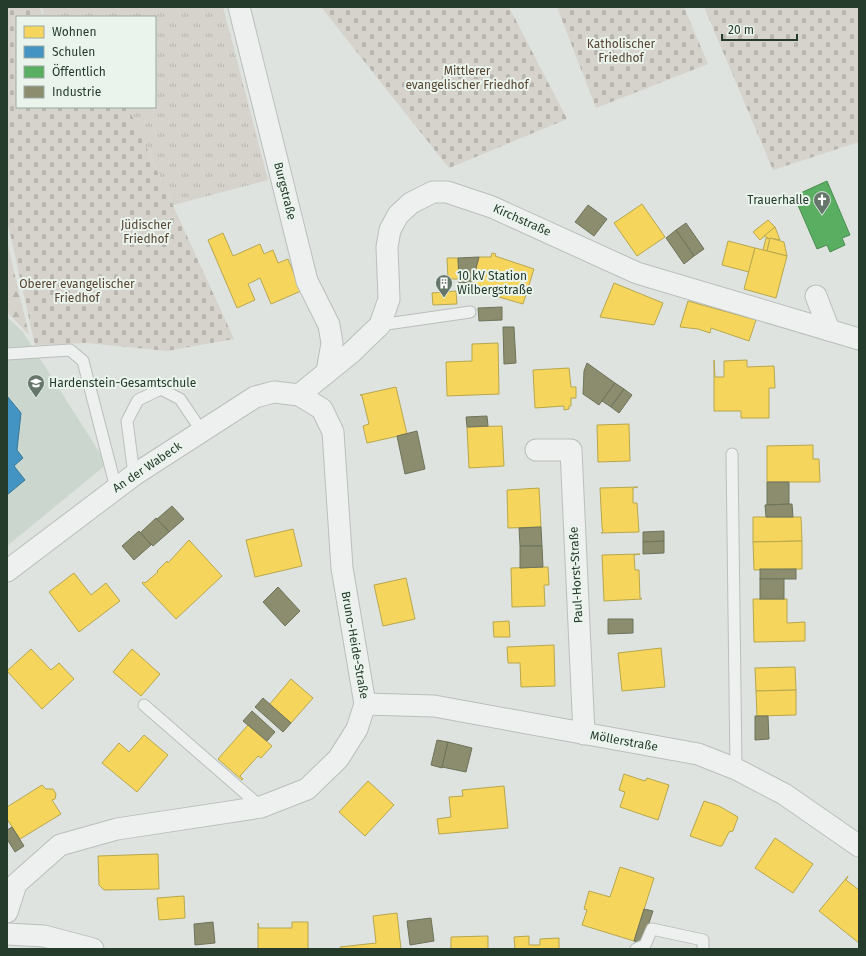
<svg xmlns="http://www.w3.org/2000/svg" width="866" height="956" viewBox="0 0 866 956" font-family="'Fira Sans',sans-serif">
  <style>
    .built { fill: #cbd7ce }
    .grass { fill: url(#grass-tufts) }
    .forest { fill: url(#forest-firs) }
    .cemetery { fill: url(#cemetery-stones) }
    .homes { fill: #f6d55c; stroke: #b7a74e }
    .schools { fill: #4393c3; stroke: #3a7996 }
    .public { fill: #5aae61; stroke: #4a8c51 }
    .industry { fill: #8c8c6e; stroke: #6d745a }
    .lines { fill: none; stroke-linecap: round; stroke-linejoin: round }
    .service-casing { stroke: #babfbb; stroke-width: 13 }
    .minor-casing { stroke: #babfbb; stroke-width: 23 }
    .service { stroke: #edf0ee; stroke-width: 11 }
    .minor { stroke: #edf0ee; stroke-width: 21 }
    .labels { text-anchor: middle; dominant-baseline: central; stroke-width: 4; stroke-linejoin: round; paint-order: stroke }
    .park-label { font-size: 12px; fill: #584533; stroke: #eaf4ed }
    .street-label { font-size: 12px; fill: #253c2c; stroke: #eaf4ed }
    .poi-label { font-size: 12px; fill: #253c2c; stroke: #eaf4ed; text-anchor: start }
  </style>
  <defs>
    <pattern id="grass-tufts" width="24" height="20" patternUnits="userSpaceOnUse"><rect width="24" height="20" fill="#d6d2cc"/><path d="M3 7l-1-3M5 7V3M7 7l1-3M15 17l-1-3M17 17v-4M19 17l1-3" fill="none" stroke="#b8b5af"/></pattern>
    <pattern id="forest-firs" width="22" height="20" patternUnits="userSpaceOnUse"><rect width="22" height="20" fill="#d6d2cc"/><path d="M5 1l3.5 6h-7zM16 11l3.5 6h-7z" fill="#b8b5af"/></pattern>
    <pattern id="cemetery-stones" width="16" height="16" patternUnits="userSpaceOnUse"><rect width="16" height="16" fill="#d6d2cc"/><path d="M2 7V4a2 2 0 0 1 4 0v3zM10 15v-3a2 2 0 0 1 4 0v3z" fill="#b8b5af"/></pattern>
  </defs>
  <rect width="100%" height="100%" fill="#dee3df"/>
  <path class="built" d="M7 317 23 332 107 464 7 546Z"/>
  <path class="grass" d="M42 7H223L268 180 173 205 128 107H155V17H44Z"/>
  <path class="forest" d="M7 241 29 335 7 312Z"/>
  <g class="cemetery">
    <path d="M7 7H40L43 17H17V107H128L234 339 167 351 87 343 35 345 7 220Z"/>
    <path d="M321 7H509L567 119 449 168Z"/>
    <path d="M557 7H684L708 64 596 108Z"/>
    <path d="M704 7H859V142L773 170Z"/>
  </g>
  <g class="homes">
    <path d="M642 204 665 237 637 256 614 223Z"/>
    <path d="M768 220 775 227 760 240 753 232Z"/>
    <path d="M775 227 780 240 770 238V239L764 236Z"/>
    <path d="M223 233 233 256 260 244 264 254 273 250 278 263 288 259 301 291 271 304 260 278 248 284 255 300 237 308 208 240Z"/>
    <path d="M766 238 770 239 767 251 763 250Z"/>
    <path d="M770 238 784 242 787 256 767 251Z"/>
    <path d="M728 241 755 248 749 272 722 265Z"/>
    <path d="M755 248 787 256 776 298 744 289Z"/>
    <path d="M492 253 496 254 495 256 534 269 523 304 492 295 493 291 472 283 479 257H491Z"/>
    <path d="M447 258H458L459 279H448Z"/>
    <path d="M614 283 663 303 654 325 600 317Z"/>
    <path d="M456 291 457 304 433 305 432 293Z"/>
    <path d="M688 301 756 320 749 341 711 328 710 333 698 329 680 327Z"/>
    <path d="M498 343 499 394 447 396 446 362 472 361V344Z"/>
    <path d="M714 360 715 377H724V361L747 360V367L774 366 775 388H769V418H741V411H714Z"/>
    <path d="M569 368 571 387H576V398H571V406H569V409L564 410V406L535 408 533 370Z"/>
    <path d="M396 387 407 434 367 443 363 426 369 424 362 396 360 395Z"/>
    <path d="M629 424 630 461 598 462 597 425Z"/>
    <path d="M502 426 504 466 469 468 467 427Z"/>
    <path d="M813 445V459H819L820 482H767V446Z"/>
    <path d="M638 487 633 488V503H637L639 532 601 533 603 532 602 527 600 488Z"/>
    <path d="M539 488 541 527 508 528 507 490Z"/>
    <path d="M753 517H801L802 541 753 542Z"/>
    <path d="M293 529 302 566 255 577 246 540Z"/>
    <path d="M189 540 222 576 176 619 142 583 144 582 145 583 158 572 157 571 167 561 168 563Z"/>
    <path d="M802 541V569L754 570 753 542Z"/>
    <path d="M640 554 634 555 635 570H639L640 598 642 599 604 601 602 555Z"/>
    <path d="M548 567 549 585H544L545 606 512 607 511 568Z"/>
    <path d="M74 573 91 595 106 583 120 601 79 632 49 592Z"/>
    <path d="M406 578 415 619 383 626 374 585Z"/>
    <path d="M753 599H787V623L805 622V641L754 642Z"/>
    <path d="M509 621 510 637H494L493 622Z"/>
    <path d="M554 645 555 686 521 687 520 663H508L507 647Z"/>
    <path d="M661 648 665 687 622 691 618 653Z"/>
    <path d="M31 649 51 670 59 663 74 679 42 709 7 671Z"/>
    <path d="M132 649 160 674 141 696 113 672Z"/>
    <path d="M795 667 796 690 756 691 755 668Z"/>
    <path d="M291 679 313 698 291 723 269 705Z"/>
    <path d="M796 690V715L757 716 756 691Z"/>
    <path d="M248 725 272 746 261 758 258 756 240 776 243 779 242 780 218 759Z"/>
    <path d="M144 735 168 755 137 792 102 763 119 743 129 752Z"/>
    <path d="M624 774 645 781 647 778 669 785 658 820 620 807 625 792 619 790Z"/>
    <path d="M368 781 394 805 365 836 339 812Z"/>
    <path d="M42 785 46 789H53L56 794 55 799 52 800 61 814 20 839 7 819V807Z"/>
    <path d="M504 786 508 828 439 834 437 819 451 817 449 797 463 796 462 790Z"/>
    <path d="M704 801 719 806 738 817 733 831 729 832 722 846H719L690 836Z"/>
    <path d="M775 838 813 864 793 893 755 868Z"/>
    <path d="M158 854 159 889 104 890 99 885 98 856Z"/>
    <path d="M620 867 654 878 634 941 582 925 587 910 584 909 589 891 610 897Z"/>
    <path d="M848 876 846 880 859 890V943L819 911Z"/>
    <path d="M184 896 185 918 159 920 157 898Z"/>
    <path d="M397 913 401 949H341L340 947 376 943 373 916Z"/>
    <path d="M292 922H308V949H258V923L259 928H292Z"/>
    <path d="M488 936V949H451V937Z"/>
    <path d="M529 936V945H540V939L559 938V949H515L514 937Z"/>
  </g>
  <path class="schools" d="M7 396 21 413 17 450 23 458 14 466 25 480 7 495Z"/>
  <path class="public" d="M827 181 850 235 842 238 845 245 830 252 827 245 817 249 794 196Z"/>
  <g class="industry">
    <path d="M588 205 607 219 594 236 575 222Z"/>
    <path d="M686 223 704 249 694 256 676 230Z"/>
    <path d="M676 230 694 256 684 264 666 238Z"/>
    <path d="M479 257 472 283H459L458 258Z"/>
    <path d="M502 307V320L479 321 478 308Z"/>
    <path d="M503 327H514L516 363 504 364Z"/>
    <path d="M587 363 615 383 599 405 583 394 584 371Z"/>
    <path d="M615 383 624 389 611 407 602 401Z"/>
    <path d="M624 389 632 395 619 413 611 407Z"/>
    <path d="M487 416 488 426 467 427 466 417Z"/>
    <path d="M417 431 425 469 405 474 397 436Z"/>
    <path d="M767 482H789V504L767 505Z"/>
    <path d="M792 504 793 517H766L765 505Z"/>
    <path d="M172 506 184 519 169 532 157 519Z"/>
    <path d="M156 518 169 532 153 546 140 533Z"/>
    <path d="M541 527 542 546H520L519 528Z"/>
    <path d="M139 531 151 545 134 560 122 546Z"/>
    <path d="M664 531V541L643 542V532Z"/>
    <path d="M664 541V553L643 554V542Z"/>
    <path d="M520 546H542L543 567 520 568Z"/>
    <rect x="760" y="569" width="36" height="10"/>
    <rect x="760" y="579" width="24" height="20"/>
    <path d="M278 587 300 611 285 626 263 602Z"/>
    <path d="M608 619H633V633L608 634Z"/>
    <path d="M263 698 291 723 283 732 255 707Z"/>
    <path d="M252 711 275 732 267 741 243 721Z"/>
    <path d="M755 716H768L769 739 755 740Z"/>
    <path d="M437 740 448 742 442 768 431 765Z"/>
    <path d="M448 742 472 748 466 772 442 767Z"/>
    <path d="M12 827 24 846 15 852 7 839V830Z"/>
    <path d="M644 909 653 911 642 944 634 941Z"/>
    <path d="M431 918 434 941 410 945 407 921Z"/>
    <path d="M213 922 215 943 195 945 194 924Z"/>
  </g>
  <g class="lines">
    <g class="service-casing">
      <g id="service">
        <path d="M380 325 470 312"/>
        <path d="M7 354 70 350 83 361 116 488"/>
        <path d="M732 454 736 769"/>
        <path d="M134 475 127 421 138 400 161 389 180 399 201 430"/>
        <path d="M144 705 261 807"/>
        <path d="M636 949 645 945 652 929 703 940V949"/>
      </g>
    </g>
    <g class="minor-casing">
      <g id="minor">
        <path d="M239 7 307 281 329 325 332 343 327 372"/>
        <path d="M816 296 829 330"/>
        <path d="M299 395 352 352 380 325 389 299 387 247 390 230 398 215 411 203 433 192H447L492 207 637 273 859 339"/>
        <path d="M536 450H571L584 734"/>
        <path d="M7 571 134 475 255 397 274 392 299 395 322 409 333 432 342 568 365 704 357 729 338 759 307 789 261 807 117 829 60 845 16 884 7 912"/>
        <path d="M365 704 434 706 698 754 736 769 784 794 859 846"/>
        <path d="M7 934 44 936 93 949"/>
      </g>
    </g>
    <use href="#service" class="service"/>
    <use href="#minor" class="minor"/>
  </g>
  <defs>
    <g id="church-pin" transform="scale(0.9)"><path d="M0 17L-7.5 6A9.5 9.5 0 1 1 7.5 6Z" fill="#66766b" stroke="#eaf4ed"/><path d="M-1.2-6h2.4v3.5h3.3v2.4h-3.3V6h-2.4V-.1h-3.3v-2.4h3.3Z" fill="#fff"/></g>
    <g id="building-pin" transform="scale(0.9)"><path d="M0 17L-7.5 6A9.5 9.5 0 1 1 7.5 6Z" fill="#66766b" stroke="#eaf4ed"/><path d="M-4-6H4V6H1V3H-1V6H-4ZM-2.5-4.3h1.7v1.8h-1.7ZM.8-4.3h1.7v1.8H.8ZM-2.5-1h1.7V.8h-1.7ZM.8-1h1.7V.8H.8Z" fill="#fff"/></g>
    <g id="school-pin" transform="scale(0.9)"><path d="M0 17L-7.5 6A9.5 9.5 0 1 1 7.5 6Z" fill="#66766b" stroke="#eaf4ed"/><path d="M0-5L7-2L0 1L-7-2ZM-4 1L0 2.5L4 1V4Q0 6-4 4Z" fill="#fff"/></g>
  </defs>
  <g fill-rule="evenodd">
    <use href="#church-pin" x="822" y="200"/>
    <use href="#building-pin" x="444" y="283"/>
    <use href="#school-pin" x="36" y="383"/>
  </g>
  <g class="labels">
    <g class="park-label">
      <text x="621" y="44">Katholischer<tspan x="621" dy="14">Friedhof</tspan></text>
      <text x="467" y="71">Mittlerer<tspan x="467" dy="14">evangelischer Friedhof</tspan></text>
      <text x="146" y="225">Jüdischer<tspan x="146" dy="14">Friedhof</tspan></text>
      <text x="77" y="284">Oberer evangelischer<tspan x="77" dy="14">Friedhof</tspan></text>
    </g>
    <g class="street-label">
      <text transform="translate(285 191) rotate(76)">Burgstraße</text>
      <text transform="translate(522 220) rotate(24)">Kirchstraße</text>
      <text transform="translate(147 467) rotate(-34)">An der Wabeck</text>
      <text transform="translate(576 575) rotate(-93)">Paul-Horst-Straße</text>
      <text transform="translate(355 645) rotate(80)">Bruno-Heide-Straße</text>
      <text transform="translate(624 741) rotate(10)">Möllerstraße</text>
    </g>
    <g class="poi-label">
      <text x="809" y="200" text-anchor="end">Trauerhalle</text>
      <text x="457" y="276">10 kV Station<tspan x="457" dy="14">Wilbergstraße</tspan></text>
      <text x="49" y="383">Hardenstein-Gesamtschule</text>
    </g>
  </g>
  <rect width="866" height="956" fill="none" stroke="#253c2c" stroke-width="16"/>
  <rect x="16" y="16" width="140" height="92" fill="#eaf4ed" stroke="#9baaa0"/>
  <rect x="24" y="26" width="20" height="12" fill="#f6d55c" stroke="#9baaa0"/>
  <text x="52" y="36" font-size="12" fill="#253c2c">Wohnen</text>
  <rect x="24" y="46" width="20" height="12" fill="#4393c3" stroke="#9baaa0"/>
  <text x="52" y="56" font-size="12" fill="#253c2c">Schulen</text>
  <rect x="24" y="66" width="20" height="12" fill="#5aae61" stroke="#9baaa0"/>
  <text x="52" y="76" font-size="12" fill="#253c2c">Öffentlich</text>
  <rect x="24" y="86" width="20" height="12" fill="#8c8c6e" stroke="#9baaa0"/>
  <text x="52" y="96" font-size="12" fill="#253c2c">Industrie</text>
  <path d="M722 34v6h75v-6" fill="none" stroke="#253c2c" stroke-width="2"/>
  <text x="728" y="34" font-size="12" fill="#253c2c" stroke="#eaf4ed" stroke-width="3" paint-order="stroke">20 m</text>
</svg>
